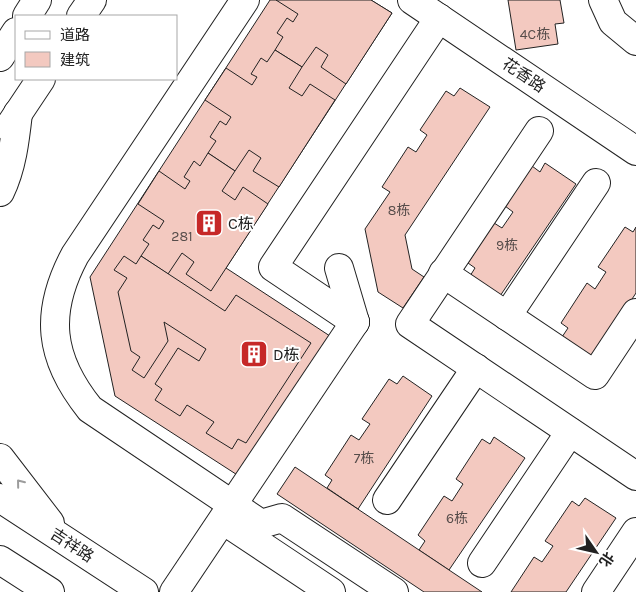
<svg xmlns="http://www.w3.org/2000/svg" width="636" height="592" viewBox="0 0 636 592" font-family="Karla,'Noto Sans SC',sans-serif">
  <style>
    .building { fill: #f3c9c0; stroke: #222 }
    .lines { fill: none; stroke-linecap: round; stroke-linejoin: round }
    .minor-casing { stroke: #222; stroke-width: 30 }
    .major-casing { stroke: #222; stroke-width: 30 }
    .minor { stroke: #fff; stroke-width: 28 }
    .major { stroke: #fff; stroke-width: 28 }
    .oneway { stroke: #9c9c9c }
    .labels { text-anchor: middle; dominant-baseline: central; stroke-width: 4; stroke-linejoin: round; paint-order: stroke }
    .number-label { font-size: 14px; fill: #564c4a }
    .street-label { font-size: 16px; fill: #222; stroke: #fff }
    .poi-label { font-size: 16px; fill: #222; stroke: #fff; text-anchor: start }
  </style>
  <rect width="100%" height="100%" fill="#fff"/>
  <g class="building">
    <path d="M270 0H371L392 13 226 268 333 338 242 478 115 396 90 277Z"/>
    <path d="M276 0H371L392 13 346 84 321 67 328 55 316 47 302 67 275 50 283 37 277 33 287 18 293 22 298 14Z"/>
    <path d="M508 0H560L564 23 555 24 558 44 516 50Z"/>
    <path d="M275 50 302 67 289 88 302 96 310 84 335 100 279 187 253 171 261 158 249 150 235 171 208 153 216 141 210 137 220 121 226 125 231 117 205 100 226 68 252 85 257 77 251 74 261 58 267 62Z"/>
    <path d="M460 88 490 107 405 235 412 269 424 277 403 308 378 292 365 229 390 192 382 187 408 147 416 152 427 135 420 130 446 91 454 96Z"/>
    <path d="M208 153 235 171 222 191 235 200 243 187 268 204 211 291 186 274 194 262 182 253 168 274 141 256 149 244 143 240 153 225 159 229 164 221 138 204 159 171 185 189 190 181 184 177 194 161 200 166Z"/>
    <path d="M545 163 576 184 500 296 470 276 475 268 468 263 494 223 502 228 513 212 505 206 532 166 540 172Z"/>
    <path d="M625 227 633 232 636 227V293L593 358 562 337 568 328 561 323 587 283 595 289 606 272 598 267Z"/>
    <path d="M124 256 136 264 141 256 225 311 236 295 311 343 246 443 238 439 232 449 206 433 214 422 187 405 180 416 155 400 162 389 155 384 178 348 199 361 206 349 164 322 168 341 144 378 132 370 140 357 131 351 118 292 127 278 114 270Z"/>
    <path d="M403 376 432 396 358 509 327 488 332 480 325 475 351 435 359 440 370 424 362 419 389 379 397 384Z"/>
    <path d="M494 437 525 458 449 570 419 550 425 541 418 535 444 496 452 501 463 484 456 479 482 439 490 444Z"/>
    <path d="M295 467 419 550 482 592H424L277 494Z"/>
    <path d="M585 498 616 518 566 592H511L534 557 542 562 553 546 545 541 572 501 579 506Z"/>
  </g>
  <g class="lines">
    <g class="minor-casing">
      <g id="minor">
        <path d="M245 0 75 255C44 313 49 358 90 409L261 524 282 518 394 592"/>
        <path d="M412 0 636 151"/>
        <path d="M603 0 613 22 636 41"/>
        <path d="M539 131 410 324 636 476"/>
        <path d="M339 268 355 322"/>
        <path d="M443 273 595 375 636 313"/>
        <path d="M507 316 596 183"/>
        <path d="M355 322 273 267 439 18"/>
        <path d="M387 500 476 368"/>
        <path d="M226 522 331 592"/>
        <path d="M482 563 570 432"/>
        <path d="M174 592 355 322"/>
        <path d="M596 592 636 532"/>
      </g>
    </g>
    <g class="major-casing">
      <g id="major">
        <path d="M27 16 37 0"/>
        <path d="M81 16 92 0"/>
        <path d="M0 57 16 32"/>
        <path d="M9 127 41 79"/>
        <path d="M0 192C12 167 15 140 18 113"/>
        <path d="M0 458 50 523"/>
        <path d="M0 498 144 592"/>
        <path d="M0 560 50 592"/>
      </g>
    </g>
    <use href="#minor" class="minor"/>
    <use href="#major" class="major"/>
  </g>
  <defs><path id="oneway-chevron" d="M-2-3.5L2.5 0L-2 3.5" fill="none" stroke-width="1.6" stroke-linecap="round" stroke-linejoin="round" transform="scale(1.25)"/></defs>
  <use class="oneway" href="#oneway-chevron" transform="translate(20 483) rotate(-129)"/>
  <defs>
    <g id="building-square" transform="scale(1.4375)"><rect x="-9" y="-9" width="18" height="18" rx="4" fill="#c62828" stroke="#fff"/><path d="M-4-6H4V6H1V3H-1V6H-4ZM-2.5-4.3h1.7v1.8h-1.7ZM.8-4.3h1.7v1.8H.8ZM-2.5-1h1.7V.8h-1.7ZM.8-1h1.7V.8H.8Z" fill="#fff"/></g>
  </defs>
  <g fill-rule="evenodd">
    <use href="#building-square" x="209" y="223"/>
    <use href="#building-square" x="254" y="354"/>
  </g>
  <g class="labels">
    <g class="number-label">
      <text x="535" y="34">4C栋</text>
      <text x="399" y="210">8栋</text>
      <text x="182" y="236">281</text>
      <text x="507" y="245">9栋</text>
      <text x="364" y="458">7栋</text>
      <text x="457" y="518">6栋</text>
    </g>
    <g class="street-label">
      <text transform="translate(524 75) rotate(34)">花香路</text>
      <text transform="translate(72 545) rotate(33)">吉祥路</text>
    </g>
    <g class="poi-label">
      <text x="228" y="223">C栋</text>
      <text x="273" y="354">D栋</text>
    </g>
  </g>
  <rect x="15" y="15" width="162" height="65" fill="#ffffff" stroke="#a7a7a7"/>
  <rect x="25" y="31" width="25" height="8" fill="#ffffff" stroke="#a7a7a7"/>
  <text x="60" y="40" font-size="15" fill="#222222">道路</text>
  <rect x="25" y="52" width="25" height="15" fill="#f3c9c0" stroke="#a7a7a7"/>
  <text x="60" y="65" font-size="15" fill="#222222">建筑</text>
  <g transform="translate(596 552) rotate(124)" stroke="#ffffff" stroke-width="4" paint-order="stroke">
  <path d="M0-4L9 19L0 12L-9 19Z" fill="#222222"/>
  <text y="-8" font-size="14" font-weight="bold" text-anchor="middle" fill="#222222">北</text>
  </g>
</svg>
